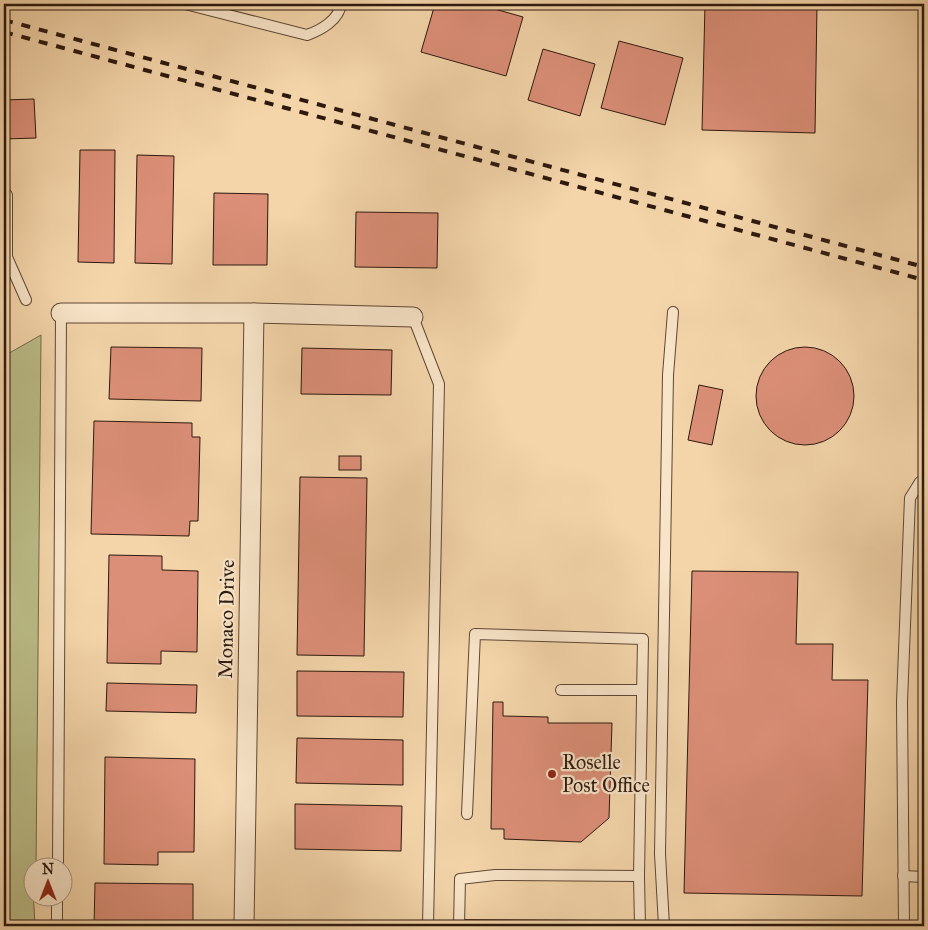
<svg xmlns="http://www.w3.org/2000/svg" width="928" height="930" viewBox="0 0 928 930" font-family="'IM FELL Great Primer',serif">
  <style>
    .green { fill: #bbbd88; stroke: #746a4b }
    .building { fill: #dc8f78; stroke: #2c180e }
    .lines { fill: none; stroke-linecap: round; stroke-linejoin: round }
    .lane-casing { stroke: #5e4735; stroke-width: 12 }
    .street-casing { stroke: #5e4735; stroke-width: 21 }
    .lane { stroke: #f8e4c8; stroke-width: 10 }
    .street { stroke: #f8e4c8; stroke-width: 19 }
    .rail { stroke: #2c180e; stroke-width: 4; stroke-dasharray: 9 9; stroke-linecap: butt }
    .poi-dot { fill: #8f2418; stroke: #f8e4c8; stroke-width: 2 }
    .labels { text-anchor: middle; dominant-baseline: central; stroke-width: 4.5; stroke-linejoin: round; paint-order: stroke }
    .street-label { font-size: 20px; fill: #2c180e; stroke: #f8e4c8 }
    .poi-label { font-size: 20px; fill: #2c180e; stroke: #f8e4c8; text-anchor: start }
  </style>
  <rect width="100%" height="100%" fill="#f4d5aa"/>
  <filter id="stains"><feTurbulence type="fractalNoise" baseFrequency=".004" numOctaves="4"/><feColorMatrix values="0 0 0 0 .2 0 0 0 0 .09 0 0 0 0 .02 0 0 0 .5 -.17"/></filter>
  <radialGradient id="worn" r=".72"><stop offset=".6" stop-color="#630" stop-opacity="0"/><stop offset="1" stop-color="#630" stop-opacity=".3"/></radialGradient>
  <path class="green" d="M41 335 36 867 32 868 35 926H4V356Z"/>
  <g class="building">
    <path d="M260 4H308V6H270Z"/>
    <path d="M435 4H477L523 17 506 76 421 52Z"/>
    <path d="M705 4H817L815 133 702 130Z"/>
    <path d="M619 41 683 58 665 125 601 108Z"/>
    <path d="M543 49 595 64 580 116 528 100Z"/>
    <path d="M34 99 36 138 4 139V100Z"/>
    <path d="M80 150H115L114 263 78 262Z"/>
    <path d="M137 155 174 156 172 264 135 263Z"/>
    <path d="M214 193 268 194 267 265H213Z"/>
    <path d="M356 212 438 213 437 268 355 267Z"/>
    <circle cx="805" cy="396" r="49"/>
    <path d="M111 347 202 348 201 401 109 399Z"/>
    <path d="M302 348 392 350 391 395 301 394Z"/>
    <path d="M699 385 723 390 712 445 688 440Z"/>
    <path d="M94 421 192 423V437H200L198 521H190L189 536 91 534Z"/>
    <rect x="339" y="456" width="22" height="14"/>
    <path d="M300 477 367 478 364 656 297 655Z"/>
    <path d="M109 555 162 556V570L198 571 197 652 161 651V664L107 663Z"/>
    <path d="M692 571 798 572 796 644H833L832 680H868L862 896 684 893Z"/>
    <path d="M297 671 404 672 403 717 297 716Z"/>
    <path d="M107 683 197 685 196 713 106 711Z"/>
    <path d="M493 702H503V716L548 717V723H612L609 818 581 842 504 839V829H491Z"/>
    <path d="M297 738 403 740V785L296 783Z"/>
    <path d="M105 757 195 759 194 852H158V865L104 864Z"/>
    <path d="M295 804 402 806 401 851 295 849Z"/>
    <path d="M95 883 193 884V926H94Z"/>
  </g>
  <g class="lines">
    <g class="lane-casing">
      <g id="lane">
        <path d="M185 4 307 35C321 30 339 20 341 4"/>
        <path d="M4 191 7 195V257L26 300"/>
        <path d="M413 317 439 384 428 926"/>
        <path d="M561 690H642"/>
        <path d="M467 814 475 634 643 639 639 876 640 926"/>
        <path d="M58 868 61 313"/>
        <path d="M903 876 924 877"/>
        <path d="M459 925 608 926"/>
        <path d="M57 926V898"/>
        <path d="M459 926 460 879 495 875 639 876"/>
        <path d="M664 926 660 854 668 375 673 312"/>
        <path d="M904 926 902 702 910 498 920 482H924"/>
      </g>
    </g>
    <g class="street-casing">
      <g id="street">
        <path d="M61 313H254L413 317"/>
        <path d="M244 926 254 313"/>
      </g>
    </g>
    <use href="#lane" class="lane"/>
    <use href="#street" class="street"/>
    <g class="rail">
      <path d="M4 20 924 267"/>
      <path d="M4 32 924 280"/>
    </g>
  </g>
  <circle class="poi-dot" cx="552" cy="774" r="5"/>
  <g class="labels">
    <g class="street-label">
      <text transform="translate(226 619) rotate(-89)">Monaco Drive</text>
    </g>
    <g class="poi-label">
      <text x="562" y="762">Roselle<tspan x="562" dy="23">Post Office</tspan></text>
    </g>
  </g>
  <rect width="928" height="930" fill="none" stroke="#f4d5aa" stroke-width="20"/>
  <rect x="5" y="5" width="918" height="920" fill="none" stroke="#2c180e" stroke-width="2.5"/>
  <rect x="10" y="10" width="908" height="910" fill="none" stroke="#2c180e"/>
  <g transform="translate(48 882)"><circle r="24" fill="#f8e4c8" stroke="#a6927e"/>
  <path d="M0-4L9 19L0 12L-9 19Z" fill="#8f2418"/>
  <text y="-8" font-size="14" font-weight="bold" text-anchor="middle" fill="#2c180e">N</text>
  </g>
  <rect width="100%" height="100%" filter="url(#stains)"/>
  <rect width="100%" height="100%" fill="url(#worn)"/>
</svg>
